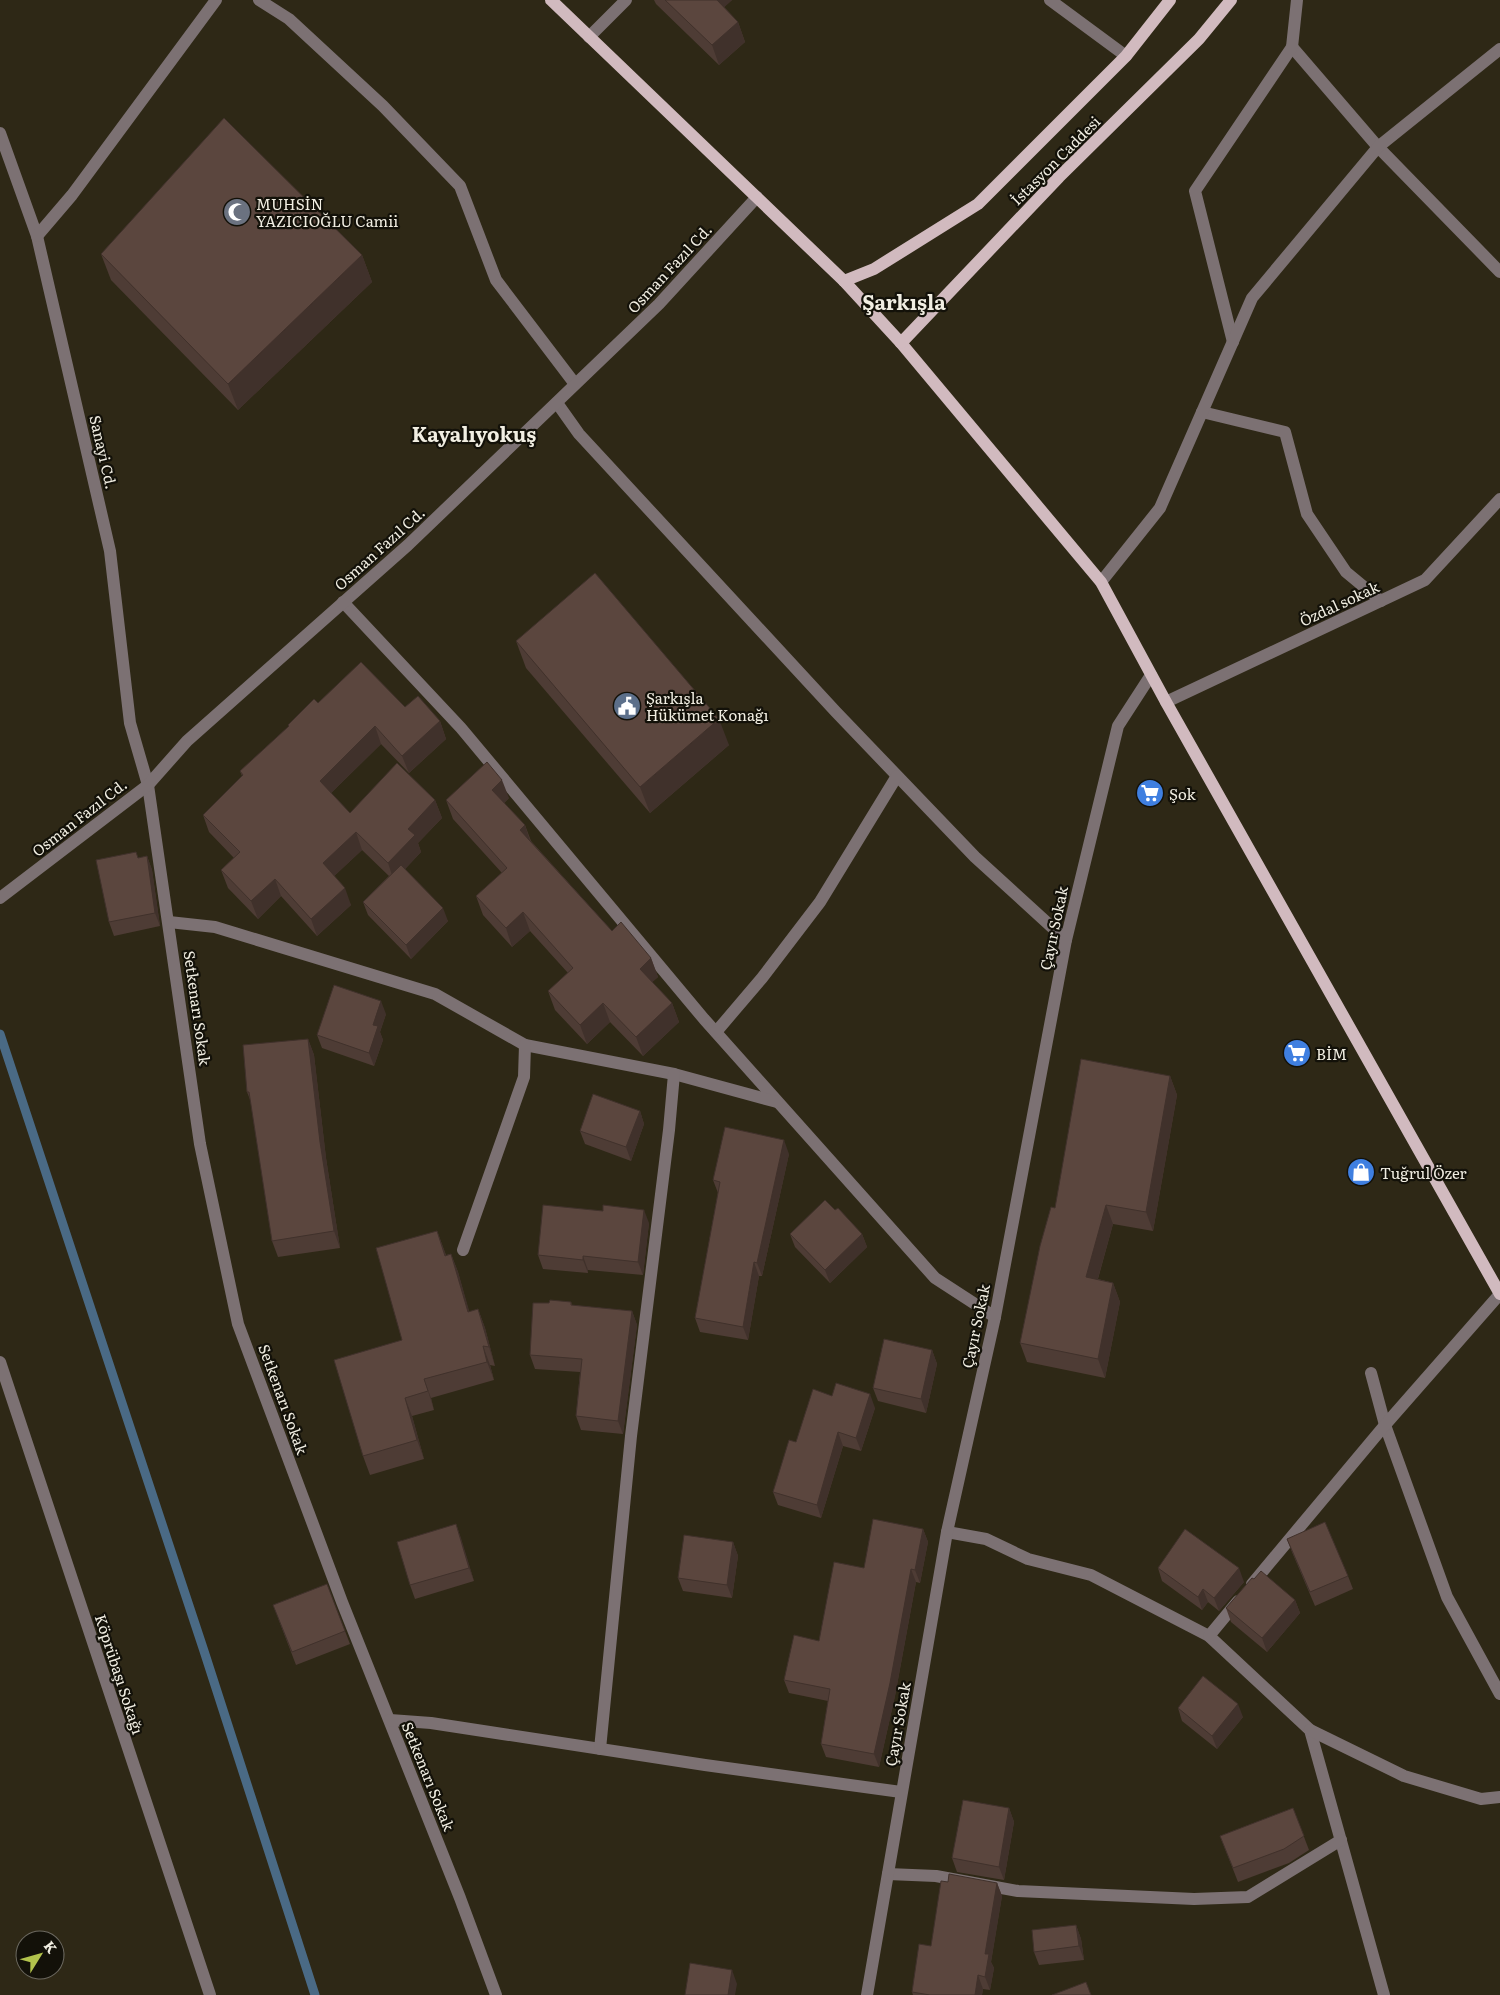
<svg xmlns="http://www.w3.org/2000/svg" width="1500" height="1995" viewBox="0 0 1500 1995" font-family="Literata,serif">
  <style>
    .lines { fill: none; stroke-linecap: round; stroke-linejoin: round }
    .stream { stroke: #4a6a85; stroke-width: 9 }
    .minor { stroke: #7c7173; stroke-width: 12 }
    .major { stroke: #d1babf; stroke-width: 12 }
    .wall { fill: #4e3c35 }
    .shaded-wall { fill: #40312b }
    .building { fill: #5b463e; stroke: #40312b }
    .labels { text-anchor: middle; dominant-baseline: central; stroke-width: 4.5; stroke-linejoin: round; paint-order: stroke }
    .street-label { font-size: 15px; fill: #f1eee2; stroke: #131109 }
    .poi-label { font-size: 15px; fill: #f1eee2; stroke: #131109; text-anchor: start }
    .district-label { font-size: 20px; font-weight: bold; fill: #f1eee2; stroke: #131109 }
  </style>
  <rect width="100%" height="100%" fill="#2e2816"/>
  <g class="lines">
    <path class="stream" d="M0 1034 204 1651 315 1995"/>
    <g class="minor">
      <path d="M259 0 289 19 383 106 460 186 496 280 575 384"/>
      <path d="M1050 0 1126 56"/>
      <path d="M589 37 626 0"/>
      <path d="M1292 47 1378 147 1500 272"/>
      <path d="M0 133 37 236 110 551 130 723 148 785 200 1144 238 1324 342 1602 460 1898 496 1995"/>
      <path d="M37 236 72 195 216 0"/>
      <path d="M1233 342 1195 191 1292 47 1297 0"/>
      <path d="M557 403 579 434 836 712 975 857 1066 940"/>
      <path d="M1202 412 1285 432 1307 514 1346 572 1381 601"/>
      <path d="M1101 582 1160 508 1252 298 1378 147 1500 49"/>
      <path d="M343 602 461 728 704 1019 935 1278 995 1317"/>
      <path d="M1166 702 1425 580 1500 499"/>
      <path d="M0 898 148 785 187 741 408 545 659 304 757 197"/>
      <path d="M169 922 215 927 435 994 525 1045 674 1074 777 1102"/>
      <path d="M716 1032 762 978 820 902 897 776"/>
      <path d="M463 1250 524 1077 525 1045"/>
      <path d="M0 1362 210 1995"/>
      <path d="M1371 1373 1385 1425 1447 1597 1500 1694"/>
      <path d="M947 1532 986 1539 1028 1559 1091 1575 1209 1636 1310 1730 1384 1995"/>
      <path d="M1252 1584 1385 1425 1500 1294"/>
      <path d="M1209 1636 1238 1601"/>
      <path d="M390 1720 431 1723 705 1765 901 1792"/>
      <path d="M1310 1730 1404 1776 1481 1799 1500 1797"/>
      <path d="M600 1749 631 1436 669 1130 674 1074"/>
      <path d="M888 1874 936 1876 1018 1891 1194 1899 1248 1897 1341 1840"/>
      <path d="M867 1995 947 1532 995 1317 1066 940 1118 726 1151 675"/>
    </g>
    <g class="major">
      <path d="M551 0 844 281 901 343 1101 582 1166 702 1500 1294"/>
      <path d="M844 281 874 269 978 204 1126 56 1170 0"/>
      <path d="M901 343 1059 177 1199 39 1231 0"/>
    </g>
  </g>
  <g class="wall">
    <path d="M654 0H732L724 7 738 22 745 42 719 65 656 4Z"/>
    <path d="M101 254 362 255 372 282 238 410 111 280Z"/>
    <path d="M516 641 729 745 650 813 526 668Z"/>
    <path d="M318 703 405 707 440 721 446 739 409 773 381 744 331 793 350 813 435 800 442 818 418 843 421 852 405 869 448 921 411 959 368 915 363 902 389 876 362 850 334 876 351 905 317 936 281 896 258 919 228 888 221 870 234 858 209 832 203 815 242 776 240 771 288 727V725Z"/>
    <path d="M509 798 504 803 525 825 531 841 612 931 651 958 658 977 652 982 672 1003 679 1022 643 1056 610 1022 587 1044 555 1010 548 991 568 973 530 931 512 947 483 915 476 896 502 873 453 819 446 800Z"/>
    <path d="M147 856 152 870 160 926 114 936 109 922 138 858Z"/>
    <path d="M386 1014 380 1032 383 1040 374 1066 322 1048 317 1035Z"/>
    <path d="M308 1039 314 1055 326 1158 340 1248 278 1257 272 1241 251 1102 247 1092Z"/>
    <path d="M1170 1076 1177 1095 1153 1231 1113 1224 1098 1279 1113 1283 1120 1302 1105 1378 1027 1362 1020 1343 1055 1208Z"/>
    <path d="M640 1111 644 1124 631 1161 585 1144 580 1131Z"/>
    <path d="M789 1154 762 1276H759L748 1340 700 1332 695 1318 718 1193 713 1180Z"/>
    <path d="M835 1210 862 1234 867 1247 830 1283 795 1247 790 1234Z"/>
    <path d="M649 1223 643 1275 588 1270V1273L543 1269 538 1255Z"/>
    <path d="M437 1231 446 1255 451 1254 458 1272 469 1312 478 1309 485 1328 495 1366 490 1365 494 1380 431 1398 434 1410 412 1416 424 1459 370 1475 363 1456 402 1340Z"/>
    <path d="M571 1302 572 1305 632 1311 637 1325 623 1434 581 1430 576 1416 580 1372 535 1369 530 1355 549 1303Z"/>
    <path d="M932 1350 937 1364 926 1413 878 1401 873 1388Z"/>
    <path d="M832 1396 875 1408 861 1451 843 1446 821 1518 778 1505 773 1492Z"/>
    <path d="M456 1524 474 1581 415 1599 410 1585Z"/>
    <path d="M923 1529 928 1542 920 1583 916 1582 895 1696 879 1767 826 1757 821 1744 828 1701 789 1693 784 1680 819 1641 864 1568Z"/>
    <path d="M1287 1539 1348 1576 1353 1589 1315 1606 1292 1552Z"/>
    <path d="M733 1542 738 1556 732 1598 683 1591 678 1578Z"/>
    <path d="M1158 1568 1244 1582 1219 1611 1208 1602 1202 1610 1162 1581Z"/>
    <path d="M1295 1600 1300 1613 1267 1652 1231 1622 1226 1608Z"/>
    <path d="M278 1618 345 1631 350 1644 296 1665Z"/>
    <path d="M1178 1708 1243 1717 1217 1749 1182 1721Z"/>
    <path d="M1009 1808 1014 1822 1004 1880 957 1872 952 1858Z"/>
    <path d="M1293 1808 1309 1850 1289 1863 1238 1882 1220 1836Z"/>
    <path d="M948 1882 997 1883 1002 1896 991 1962 994 1968 990 1990 983 1989 982 1995H913L912 1992 931 1946Z"/>
    <path d="M1076 1925 1081 1939 1084 1960 1039 1965 1034 1952Z"/>
  </g>
  <g class="shaded-wall">
    <path d="M713 0H732L718 13Z"/>
    <path d="M738 22 745 42 719 65 712 45Z"/>
    <path d="M362 255 372 282 238 410 228 384Z"/>
    <path d="M719 719 729 745 650 813 640 787Z"/>
    <path d="M440 721 446 739 409 773 402 756Z"/>
    <path d="M375 726 381 744 326 798 320 781Z"/>
    <path d="M502 780 509 798 499 808 492 790Z"/>
    <path d="M435 800 442 818 418 843 421 852 394 881 388 863 408 829Z"/>
    <path d="M525 825 531 844 520 830Z"/>
    <path d="M356 832 362 850 329 881 323 863Z"/>
    <path d="M147 856 152 870 160 926 155 913Z"/>
    <path d="M275 879 281 896 258 919 251 901Z"/>
    <path d="M345 888 351 905 317 936 311 919Z"/>
    <path d="M443 908 448 921 411 959 406 945Z"/>
    <path d="M523 912 530 931 512 947 506 928Z"/>
    <path d="M651 958 658 977 646 988 640 969Z"/>
    <path d="M381 1001 386 1014 380 1032 383 1040 374 1066 369 1053 373 1025Z"/>
    <path d="M603 1003 610 1022 587 1044 580 1025Z"/>
    <path d="M672 1003 679 1022 643 1056 636 1037Z"/>
    <path d="M308 1039 314 1055 326 1158 340 1248 334 1231 320 1142Z"/>
    <path d="M1170 1076 1177 1095 1153 1231 1146 1212Z"/>
    <path d="M640 1111 644 1124 631 1161 626 1147Z"/>
    <path d="M784 1140 789 1154 762 1276 757 1263Z"/>
    <path d="M1106 1205 1113 1224 1093 1296 1086 1277Z"/>
    <path d="M644 1210 649 1223 643 1275 638 1262Z"/>
    <path d="M437 1231 444 1250 451 1274 445 1256Z"/>
    <path d="M862 1234 867 1247 830 1283 825 1270Z"/>
    <path d="M451 1254 458 1272 475 1331 468 1312Z"/>
    <path d="M583 1256 588 1270V1273L583 1260Z"/>
    <path d="M754 1262 759 1276 748 1340 743 1327Z"/>
    <path d="M1113 1283 1120 1302 1105 1378 1098 1359Z"/>
    <path d="M478 1309 485 1328 495 1366 489 1347Z"/>
    <path d="M632 1311 637 1325 623 1434 618 1421Z"/>
    <path d="M483 1346 490 1365 494 1380 487 1362Z"/>
    <path d="M932 1350 937 1364 926 1413 921 1399Z"/>
    <path d="M424 1379 431 1398 434 1410 428 1391Z"/>
    <path d="M870 1394 875 1408 861 1451 856 1438Z"/>
    <path d="M405 1398 412 1416 424 1459 417 1440Z"/>
    <path d="M838 1432 843 1446 821 1518 817 1505Z"/>
    <path d="M456 1524 461 1538 474 1581 469 1568Z"/>
    <path d="M923 1529 928 1542 920 1583 915 1570Z"/>
    <path d="M733 1542 738 1556 732 1598 727 1585Z"/>
    <path d="M1239 1568 1244 1582 1219 1611 1214 1598Z"/>
    <path d="M911 1569 916 1582 895 1696 879 1767 874 1754Z"/>
    <path d="M1203 1589 1208 1602 1202 1610 1198 1597Z"/>
    <path d="M1295 1600 1300 1613 1267 1652 1262 1638Z"/>
    <path d="M1238 1704 1243 1717 1217 1749 1212 1736Z"/>
    <path d="M1009 1808 1014 1822 1004 1880 999 1867Z"/>
    <path d="M997 1883 1002 1896 991 1962 994 1968 990 1990 985 1977V1954Z"/>
    <path d="M1076 1925 1081 1939 1084 1960 1079 1946Z"/>
    <path d="M732 1970 737 1984 735 1995H728Z"/>
    <path d="M978 1975 983 1989 982 1995H975Z"/>
  </g>
  <g class="building">
    <path d="M665 0H717L738 22 712 45Z"/>
    <path d="M224 118 362 255 228 384 101 254Z"/>
    <path d="M595 573 719 719 640 787 516 641Z"/>
    <path d="M361 662 405 707 418 696 440 721 402 756 375 726 320 781 350 813 397 763 435 800 408 829 415 835 388 863 356 832 323 863 345 888 311 919 275 879 251 901 221 870 240 852 203 815 243 775 240 771 289 726 288 725 314 699 318 703Z"/>
    <path d="M487 762 502 780 492 790 525 825 520 830 612 931 621 922 651 958 640 969 672 1003 636 1037 603 1003 580 1025 548 991 573 968 523 912 506 928 476 896 507 868 446 800Z"/>
    <path d="M136 852 138 858 147 856 155 913 109 922 96 860Z"/>
    <path d="M401 865 443 908 406 945 363 902Z"/>
    <path d="M334 985 381 1001 373 1025 378 1026 369 1053 317 1035Z"/>
    <path d="M308 1039 320 1142 334 1231 272 1241 249 1092H247L243 1045Z"/>
    <path d="M1081 1059 1170 1076 1146 1212 1106 1205 1086 1277 1113 1283 1098 1359 1020 1343 1040 1246 1051 1207 1055 1208Z"/>
    <path d="M593 1094 640 1111 626 1147 580 1131Z"/>
    <path d="M725 1127 784 1140 757 1263 754 1262 743 1327 695 1318 720 1182 713 1180Z"/>
    <path d="M825 1200 835 1210 838 1208 862 1234 825 1270 790 1234Z"/>
    <path d="M543 1205 603 1211V1205L644 1210 638 1262 583 1256V1260L538 1255Z"/>
    <path d="M437 1231 445 1256 451 1254 468 1312 478 1309 489 1347 483 1346 487 1362 424 1379 428 1391 405 1398 417 1440 363 1456 334 1360 402 1340 376 1248Z"/>
    <path d="M550 1300 571 1302V1305L632 1311 618 1421 576 1416 582 1359 530 1355 533 1303H549Z"/>
    <path d="M884 1339 932 1350 921 1399 873 1388Z"/>
    <path d="M836 1383 870 1394 856 1438 838 1432 817 1505 773 1492 789 1440 796 1442 813 1389 832 1396Z"/>
    <path d="M873 1519 923 1529 915 1570 911 1569 890 1683 874 1754 821 1744 830 1689 784 1680 794 1635 819 1641 834 1562 864 1568Z"/>
    <path d="M1325 1522 1348 1576 1310 1592 1287 1539Z"/>
    <path d="M456 1524 469 1568 410 1585 397 1542Z"/>
    <path d="M1185 1529 1239 1568 1214 1598 1203 1589 1198 1597 1158 1568Z"/>
    <path d="M684 1535 733 1542 727 1585 678 1578Z"/>
    <path d="M1261 1571 1295 1600 1262 1638 1226 1608 1252 1578 1254 1579Z"/>
    <path d="M327 1584 345 1631 292 1652 273 1605Z"/>
    <path d="M1203 1676 1238 1704 1212 1736 1178 1708Z"/>
    <path d="M963 1800 1009 1808 999 1867 952 1858Z"/>
    <path d="M1293 1808 1304 1836 1284 1849 1233 1868 1220 1836Z"/>
    <path d="M949 1874 997 1883 985 1954H989L985 1977 978 1975 975 1995H930L912 1992 919 1944 931 1946 941 1881 948 1882Z"/>
    <path d="M1076 1925 1079 1946 1034 1952 1032 1930Z"/>
    <path d="M690 1963 732 1970 728 1995H685Z"/>
    <path d="M1086 1982 1091 1995H1052Z"/>
  </g>
  <defs>
    <g id="mosque-disc" transform="scale(1.4375)"><circle r="9.5" fill="#6b7280" stroke="#131109"/><path d="M3.5-4.9A6 6 0 1 0 3.5 4.9A5 5 0 1 1 3.5-4.9Z" fill="#fff"/></g>
    <g id="civic-disc" transform="scale(1.4375)"><circle r="9.5" fill="#5c6f8a" stroke="#131109"/><path d="M-.6-6.5H3V-4.5H.6V-3L4-1V1h2V6H-6V1h2V-1L-.6-3ZM-1.2 2.5V6h2.4V2.5Z" fill="#fff"/></g>
    <g id="supermarket-disc" transform="scale(1.4375)"><circle r="9.5" fill="#3f7fe0" stroke="#131109"/><path d="M-6-5.5h2.5l.6 2H6L4.5 2H-2.5L-4.4-4H-6ZM-1.5 3.2a1.3 1.3 0 1 0 .1 0ZM3 3.2a1.3 1.3 0 1 0 .1 0Z" fill="#fff"/></g>
    <g id="shop-disc" transform="scale(1.4375)"><circle r="9.5" fill="#3f7fe0" stroke="#131109"/><path d="M-5-2.5h2.3a2.7 3.5 0 0 1 5.4 0H5L5.5 6h-11ZM-1.5-2.5h3a1.5 2.3 0 0 0-3 0Z" fill="#fff"/></g>
  </defs>
  <g fill-rule="evenodd">
    <use href="#mosque-disc" x="237" y="212"/>
    <use href="#civic-disc" x="627" y="706"/>
    <use href="#supermarket-disc" x="1150" y="793"/>
    <use href="#supermarket-disc" x="1297" y="1053"/>
    <use href="#shop-disc" x="1361" y="1172"/>
  </g>
  <g class="labels">
    <g class="street-label">
      <text transform="translate(1055 160) rotate(-45)">İstasyon Caddesi</text>
      <text transform="translate(669 268) rotate(-47)">Osman Fazıl Cd.</text>
      <text transform="translate(104 452) rotate(77)">Sanayi Cd.</text>
      <text transform="translate(379 548) rotate(-42)">Osman Fazıl Cd.</text>
      <text transform="translate(1339 603) rotate(-25)">Özdal sokak</text>
      <text transform="translate(79 817) rotate(-38)">Osman Fazıl Cd.</text>
      <text transform="translate(1053 928) rotate(-78)">Çayır Sokak</text>
      <text transform="translate(198 1008) rotate(82)">Setkenarı Sokak</text>
      <text transform="translate(975 1326) rotate(-78)">Çayır Sokak</text>
      <text transform="translate(284 1399) rotate(70)">Setkenarı Sokak</text>
      <text transform="translate(120 1674) rotate(72)">Köprübaşı Sokağı</text>
      <text transform="translate(897 1724) rotate(-80)">Çayır Sokak</text>
      <text transform="translate(429 1776) rotate(68)">Setkenarı Sokak</text>
    </g>
    <g class="poi-label">
      <text x="256" y="203">MUHSİN<tspan x="256" dy="17">YAZICIOĞLU Camii</tspan></text>
      <text x="646" y="697">Şarkışla<tspan x="646" dy="17">Hükümet Konağı</tspan></text>
      <text x="1169" y="793">Şok</text>
      <text x="1316" y="1053">BİM</text>
      <text x="1380" y="1172">Tuğrul Özer</text>
    </g>
    <g class="district-label">
      <text x="904" y="301">Şarkışla</text>
      <text x="474" y="433">Kayalıyokuş</text>
    </g>
  </g>
  <g transform="translate(40 1955) rotate(53)"><circle r="24" fill="#131109" stroke="#6c6960"/>
  <path d="M0-4L9 19L0 12L-9 19Z" fill="#b2c34c"/>
  <text y="-8" font-size="14" font-weight="bold" text-anchor="middle" fill="#f1eee2">K</text>
  </g>
</svg>
